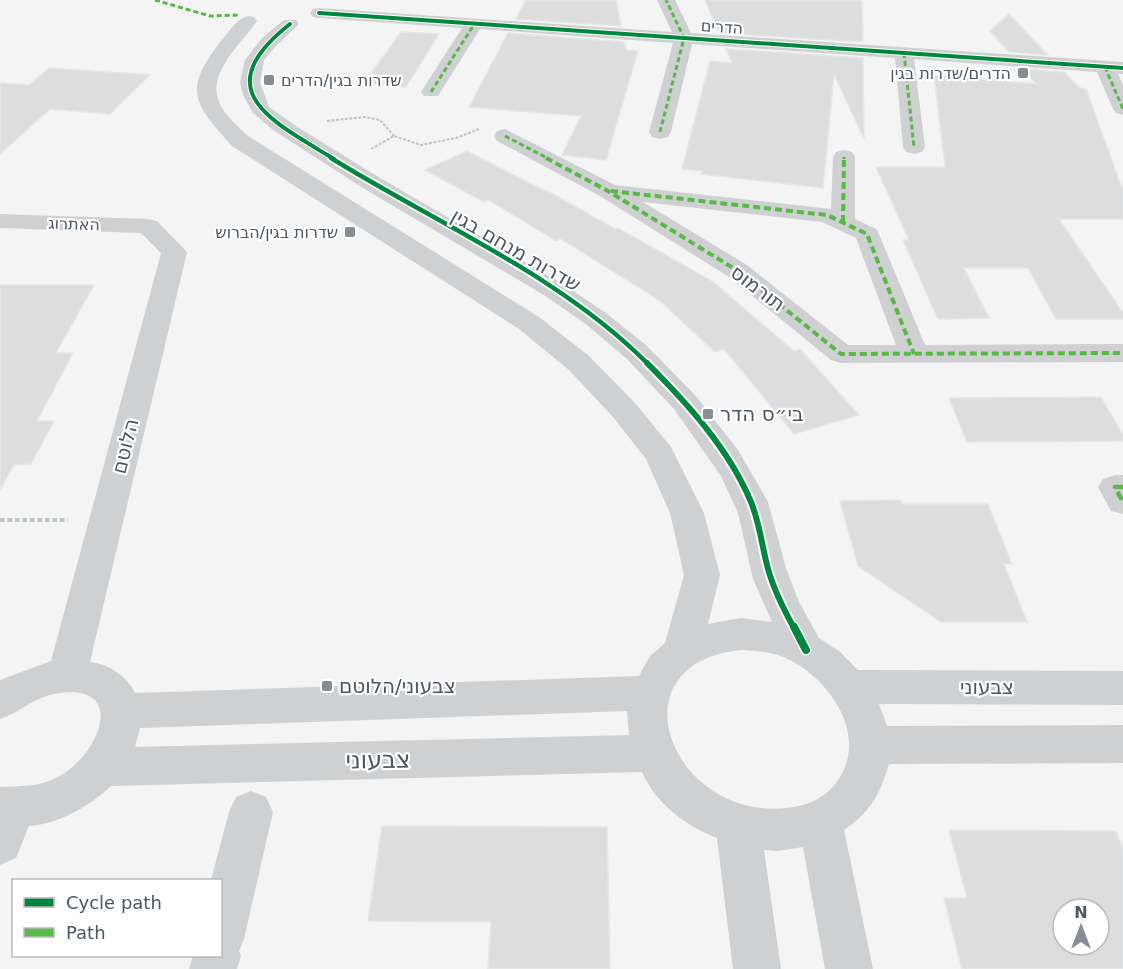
<svg xmlns="http://www.w3.org/2000/svg" width="1123" height="969" viewBox="0 0 1123 969" font-family="'DejaVu Sans','Noto Sans Hebrew',sans-serif">
  <style>
    .building { fill: #ddddde; stroke: #e5e6e7; stroke-width: 1.5; fill-rule: evenodd }
    .lines { fill: none; stroke-linecap: round; stroke-linejoin: round }
    .path-far1 { stroke: #bcc7c4; stroke-width: 2; stroke-dasharray: 3 1.5; stroke-linecap: butt }
    .path { stroke: #bcc7c4; stroke-width: 4; stroke-dasharray: 4.5 3; stroke-linecap: butt }
    .minor { fill: #ced0d2; fill-rule: evenodd }
    .quiet-far2 { stroke: #58b947; stroke-width: 3; stroke-dasharray: 5 3; stroke-linecap: butt }
    .quiet-far1 { stroke: #58b947; stroke-width: 4; stroke-dasharray: 7 4; stroke-linecap: butt }
    .quiet { stroke: #58b947; stroke-width: 4.5; stroke-dasharray: 9 4.5; stroke-linecap: butt }
    .cycleway-far3-casing { stroke: #fff; stroke-width: 6 }
    .cycleway-far2-casing { stroke: #fff; stroke-width: 8 }
    .cycleway-far1-casing { stroke: #fff; stroke-width: 10 }
    .cycleway-casing { stroke: #fff; stroke-width: 11 }
    .cycleway-far3 { stroke: #00873e; stroke-width: 4 }
    .cycleway-far2 { stroke: #00873e; stroke-width: 4.5 }
    .cycleway-far1 { stroke: #00873e; stroke-width: 6 }
    .cycleway { stroke: #00873e; stroke-width: 8 }
    .poi-dot { fill: #868d94; stroke: #fff; stroke-width: 2 }
    .labels { text-anchor: middle; dominant-baseline: central; stroke-width: 4.5; stroke-linejoin: round; paint-order: stroke }
    .far-street-label { font-size: 16px; fill: #4a5661; stroke: #fff }
    .far-poi-label { font-size: 16px; fill: #4a5661; stroke: #fff; text-anchor: end }
    .street-label { font-size: 20px; fill: #4a5661; stroke: #fff }
    .poi-label { font-size: 20px; fill: #4a5661; stroke: #fff; text-anchor: start }
    .near-street-label { font-size: 24px; fill: #4a5661; stroke: #fff }
  </style>
  <rect width="100%" height="100%" fill="#f4f4f4"/>
  <g class="building">
    <path d="M526 0H616L621 26 516 19Z"/>
    <path d="M705 0H862L863 42 719 33Z"/>
    <path d="M1009 14 1048 55 1009 52 990 31Z"/>
    <path d="M401 32 439 34 406 87 364 83Z"/>
    <path d="M508 33 624 42 626 50 638 51 606 160 562 155 581 116 469 107Z"/>
    <path d="M726 49 863 58 864 139 834 74 823 188 701 174 702 171 682 169 710 61 732 63Z"/>
    <path d="M49 68 150 75 110 114 50 109 0 154V83L29 85Z"/>
    <path d="M1023 69 1064 72 1080 88 1086 89 1123 191V219H1059L1123 313V319H1056L1028 268H964L989 318 938 319 903 240H909L876 167H945L934 75 1036 84Z"/>
    <path d="M467 151 545 191 546 190 615 229 618 228 712 281 794 351 800 349 859 415 794 434 724 349 715 352 659 300 561 239 556 241 489 200 484 202 425 170Z"/>
    <path d="M0 285H94L56 353H73L37 421H54L31 464 14 465 0 490Z"/>
    <path d="M1101 397 1123 435V441L967 442 949 398Z"/>
    <path d="M901 500 902 504H988L1012 564H1004L1027 622H941L858 566 840 501Z"/>
    <path d="M382 826 607 827 610 969H488L491 922 368 921Z"/>
    <path d="M949 830 1116 831 1123 849V969H962L944 898H967ZM1063 909H1099V945H1063Z"/>
  </g>
  <g class="lines">
    <g class="path-far1">
      <path d="M327 121 365 117 380 120 394 136"/>
      <path d="M371 149 394 136 421 145 456 138 479 129"/>
    </g>
    <path class="path" d="M0 520H68"/>
    <g class="minor">
      <path d="M657 0H675L691 33 1123 62V74H1118L1123 85V115L1116 113 1113 109 1097 72 914 59 925 147 922 152 914 154 906 152 903 147 895 58 692 44 671 132 668 137 660 139 652 137 649 132 673 43 480 29 438 96H424L421 92 462 28 319 18 313 17 310 13 313 9 319 8 672 32Z"/>
      <path d="M248 16 254 17 257 21C241 44 202 77 222 108 229 119 239 127 248 136L539 317 589 356 635 403 671 447 704 513 720 575 708 624 741 618 772 622 753 579 738 513 721 476 674 409 627 359 587 325 544 295 363 188 273 130 253 113 243 95 240 82 245 60 262 38 284 20H296L299 24 276 46 264 60 260 82 269 107 299 128 380 178 563 284 606 313 647 346 695 395 738 450 768 502 786 568 799 602 819 638 839 651 858 670 1123 671V705L879 704 887 726 1123 725V763L889 764C880 794 871 812 844 830L873 969H825L803 847 778 851 764 850 781 969H733L717 838C686 826 656 804 642 772L111 786C89 806 60 824 29 826L16 858 0 865V787C20 786 40 787 58 777 101 754 129 680 54 694 33 698 19 713 0 719V680L51 661 161 253 141 233 0 228V214L148 219 157 221 187 252 90 662C109 664 127 676 135 693L639 676 650 656 665 643 684 575 670 513 646 459 613 417 569 370 519 329 232 146C194 103 182 91 221 41 229 32 237 18 248 16ZM741 650C757 651 775 652 790 660 832 682 870 738 836 783 827 796 809 805 794 807 673 827 608 663 741 650ZM627 711 629 735 135 747 140 728Z"/>
      <path d="M505 129 615 185 831 209 833 157 836 152 844 150 852 152 855 157V219L876 229 879 234 925 345 1123 344V362L841 363 831 360 729 277 600 196 497 141 494 136 497 131ZM643 202 822 222 856 238 896 345H848L747 265Z"/>
      <path d="M1115 475H1123V514L1111 511 1098 487 1103 479Z"/>
      <path d="M251 791 266 797 273 812 244 939 239 951 241 956 237 969H189L193 956H220V880H211L229 812 236 797Z"/>
    </g>
    <g class="quiet-far2">
      <path d="M155 0 210 16 240 15"/>
      <path d="M904 53 914 147"/>
      <path d="M1105 67 1123 109"/>
      <path d="M431 92 475 23"/>
      <path d="M660 132 684 38 666 0"/>
      <path d="M505 136 549 159"/>
      <path d="M844 159V157"/>
    </g>
    <g class="quiet-far1">
      <path d="M546 158 608 191 738 271 841 354 1123 353"/>
      <path d="M611 191 827 215 867 234 914 354"/>
      <path d="M843 222 844 158"/>
    </g>
    <path class="quiet" d="M1123 487H1115L1123 502"/>
    <g class="cycleway-far3-casing">
      <g id="cycleway-far3">
        <path d="M319 13 1123 68"/>
        <path d="M290 24C205 91 272 121 334 159"/>
      </g>
    </g>
    <g class="cycleway-far2-casing">
      <path id="cycleway-far2" d="M331 158C436 223 561 276 648 364"/>
    </g>
    <g class="cycleway-far1-casing">
      <path id="cycleway-far1" d="M647 363C687 403 729 449 751 502 760 524 762 547 768 569 774 590 784 610 794 628"/>
    </g>
    <g class="cycleway-casing">
      <path id="cycleway" d="M794 627 806 650"/>
    </g>
    <use href="#cycleway-far3" class="cycleway-far3"/>
    <use href="#cycleway-far2" class="cycleway-far2"/>
    <use href="#cycleway-far1" class="cycleway-far1"/>
    <use href="#cycleway" class="cycleway"/>
  </g>
  <g class="poi-dot">
    <rect x="1017" y="67" width="12" height="12" rx="3"/>
    <rect x="263" y="74" width="12" height="12" rx="3"/>
    <rect x="344" y="226" width="12" height="12" rx="3"/>
    <rect x="702" y="408" width="12" height="12" rx="3"/>
    <rect x="321" y="680" width="12" height="12" rx="3"/>
  </g>
  <g class="labels">
    <g class="far-street-label">
      <text transform="translate(722 27) rotate(4)">הדרים</text>
      <text transform="translate(74 224) rotate(2)">האתרוג</text>
    </g>
    <g class="far-poi-label">
      <text x="1011" y="73">הדרים/שדרות בגין</text>
      <text x="281" y="80" text-anchor="start">שדרות בגין/הדרים</text>
      <text x="338" y="232">שדרות בגין/הברוש</text>
    </g>
    <g class="street-label">
      <text transform="translate(516 250) rotate(30)">שדרות מנחם בגין</text>
      <text transform="translate(758 288) rotate(37)">תורמוס</text>
      <text transform="translate(125 446) rotate(-76)">הלוטם</text>
      <text x="987" y="687">צבעוני</text>
    </g>
    <g class="poi-label">
      <text x="720" y="414">בי״ס הדר</text>
      <text x="339" y="686">צבעוני/הלוטם</text>
    </g>
    <g class="near-street-label">
      <text transform="translate(378 760) rotate(-1)">צבעוני</text>
    </g>
  </g>
  <rect x="12" y="879" width="210" height="78" fill="#ffffff" stroke="#b7bbc0" stroke-width="1.5"/>
  <rect x="24" y="898" width="30" height="9" fill="#00873e" stroke="#b7bbc0" stroke-width="1.5"/>
  <text x="66" y="909" font-size="18" fill="#4a5661">Cycle path</text>
  <rect x="24" y="928" width="30" height="9" fill="#58b947" stroke="#b7bbc0" stroke-width="1.5"/>
  <text x="66" y="939" font-size="18" fill="#4a5661">Path</text>
  <g transform="translate(1081 927)"><circle r="28" fill="#ffffff" stroke="#b7bbc0" stroke-width="1.5"/>
  <path d="M0-4.5L10 22L0 15L-10 22Z" fill="#868d94"/>
  <text y="-9" font-size="16" font-weight="bold" text-anchor="middle" fill="#4a5661">N</text>
  </g>
</svg>
